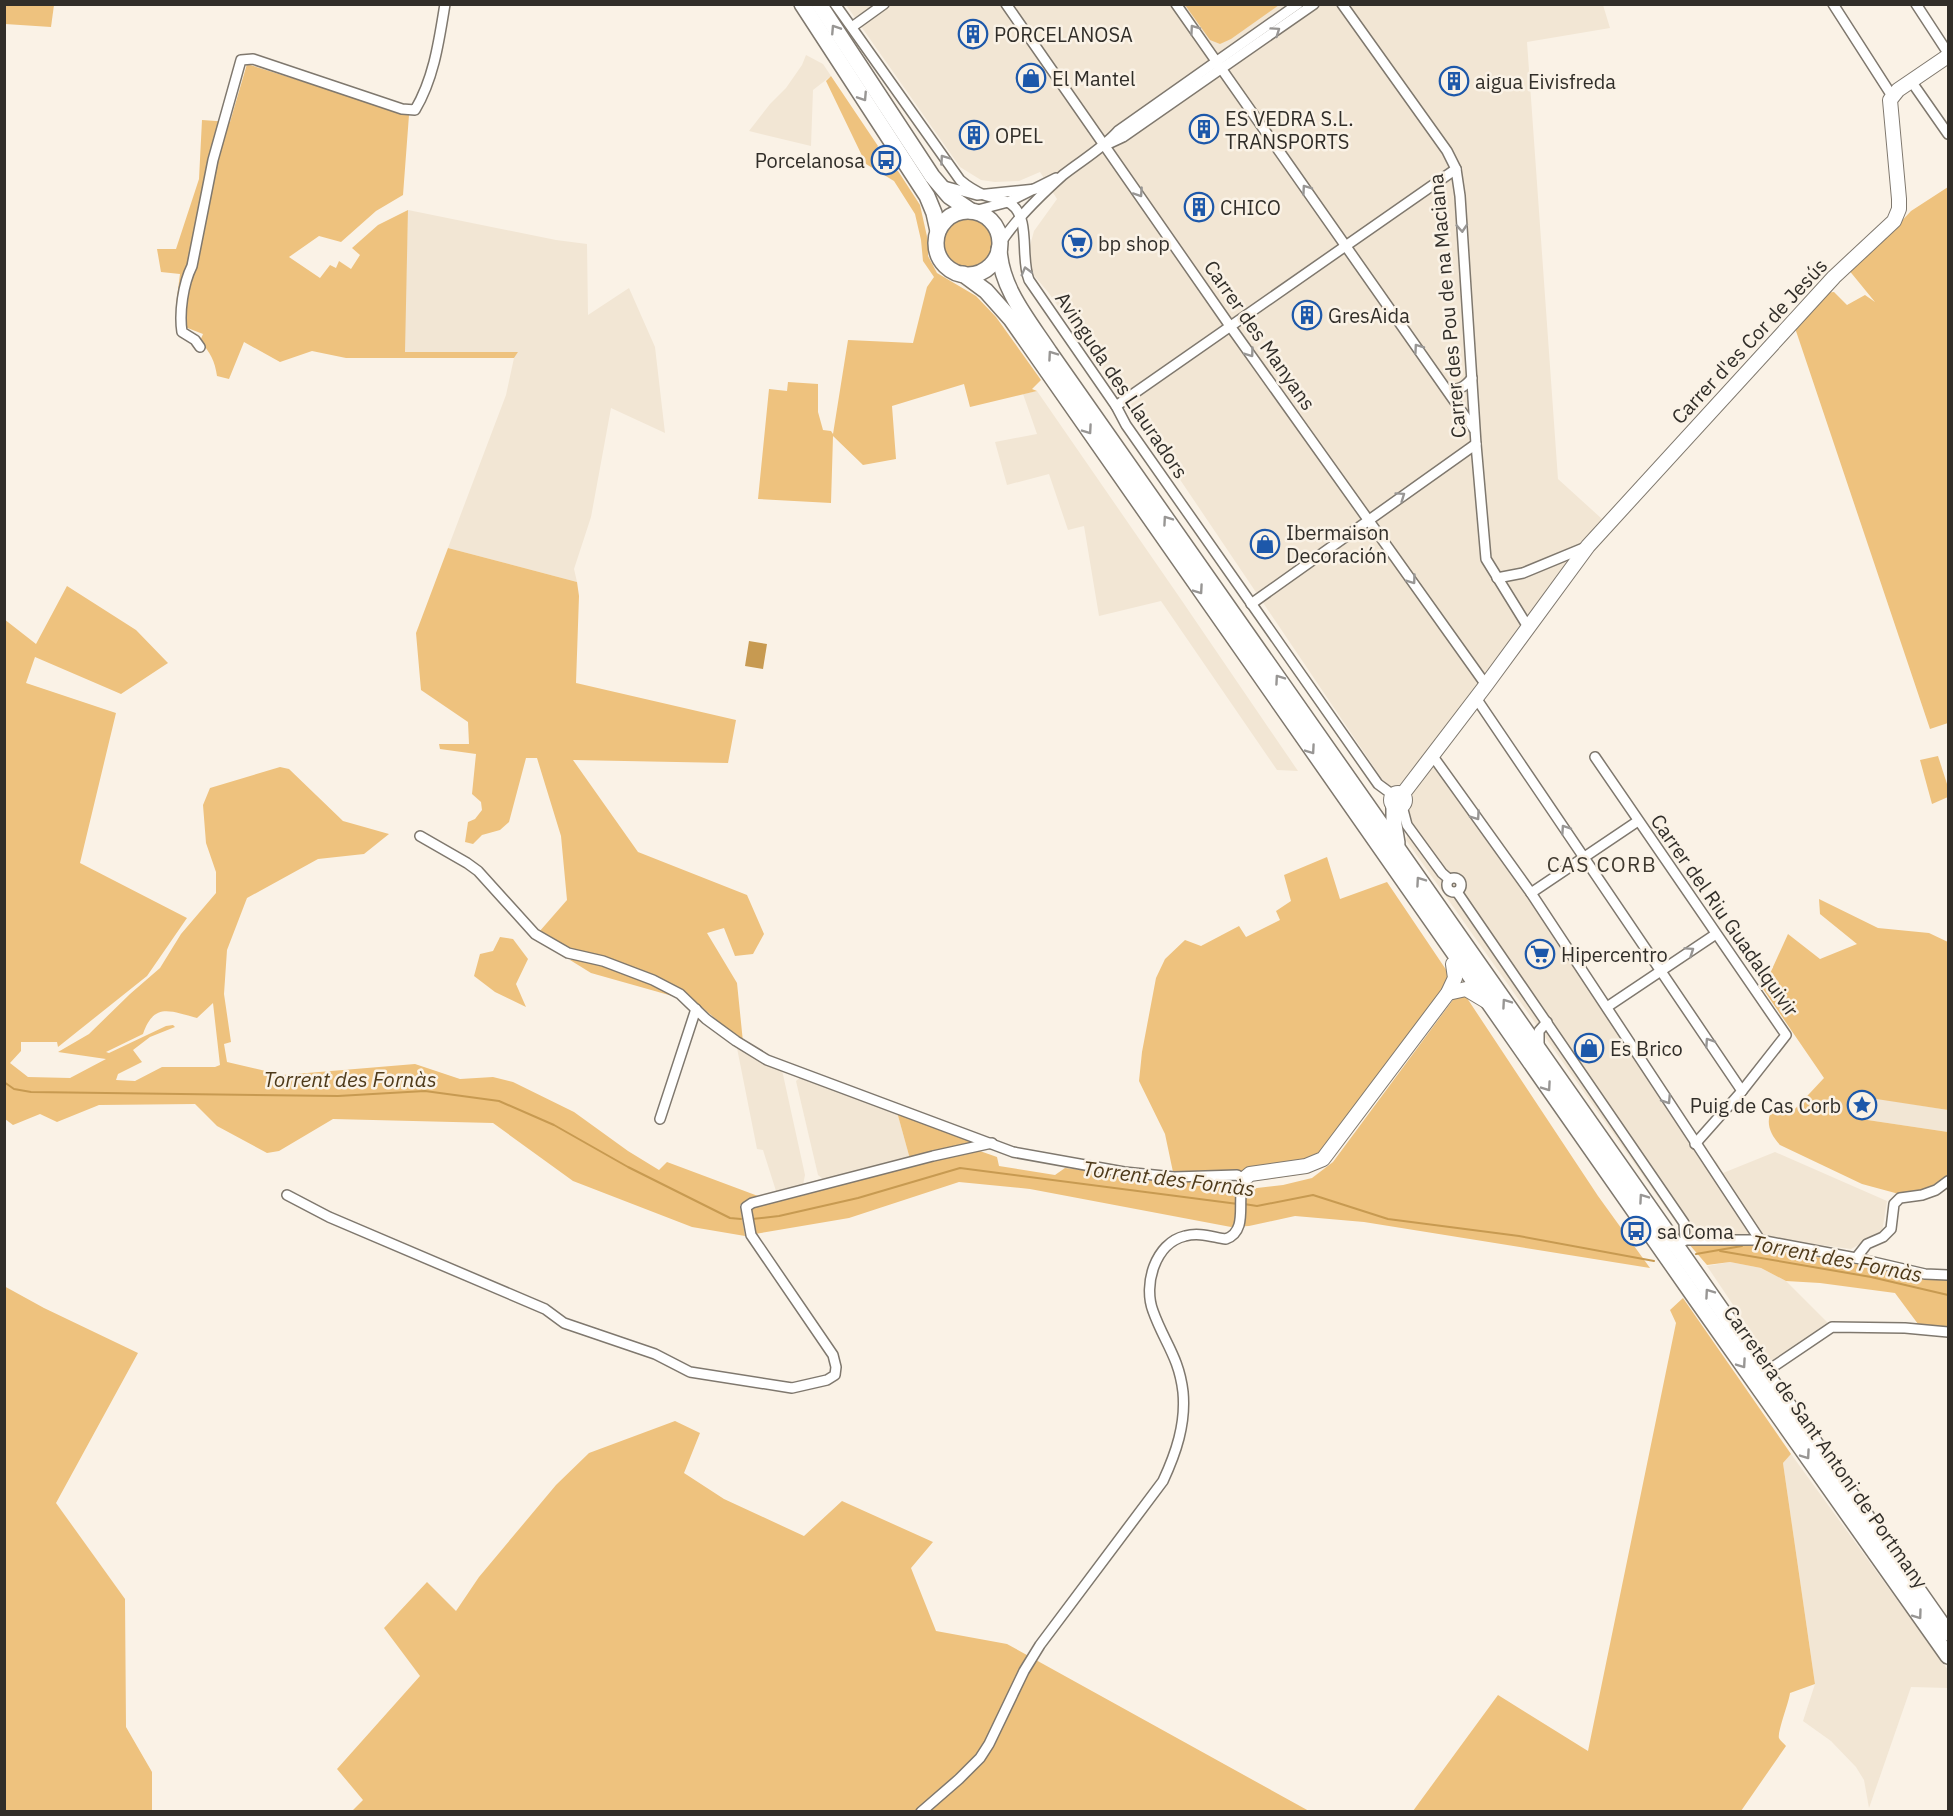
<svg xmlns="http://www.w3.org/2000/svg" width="1953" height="1816" viewBox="0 0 1953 1816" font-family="'IBM Plex Sans',sans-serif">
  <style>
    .built { fill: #f2e6d4 }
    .green { fill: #eec27e; fill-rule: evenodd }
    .water { fill: #c79a51 }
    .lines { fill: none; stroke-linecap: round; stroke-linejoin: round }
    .stream { stroke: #c79a51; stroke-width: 2 }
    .street-casing { stroke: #7f786e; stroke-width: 12 }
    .secondary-casing { stroke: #7f786e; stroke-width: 16 }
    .primary-casing { stroke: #7f786e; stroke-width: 18 }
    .street { stroke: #fff; stroke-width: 9 }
    .secondary { stroke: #fff; stroke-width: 14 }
    .primary { stroke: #fff; stroke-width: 15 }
    .oneway { stroke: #989694 }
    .labels { text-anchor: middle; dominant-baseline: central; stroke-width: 5; stroke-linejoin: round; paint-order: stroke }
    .poi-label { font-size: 20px; fill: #312e29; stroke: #faf2e6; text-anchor: start }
    .street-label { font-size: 20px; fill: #312e29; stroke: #faf2e6 }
    .neighbourhood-label { font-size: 21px; letter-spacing: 1.5px; fill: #403a30; stroke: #faf2e6 }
    .water-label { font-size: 21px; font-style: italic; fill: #4e3a1a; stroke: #faf2e6 }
  </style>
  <rect width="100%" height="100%" fill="#faf2e6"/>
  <g class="built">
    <path d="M846 5H1603L1610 28 1527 42 1558 479 1602 519 1427 751 1557 937 1704 1166 1716 1161 1723 1173 1775 1152 1887 1201 1882 1232 1851 1249 1739 1234 1691 1235 1682 1231 1406 840 1411 822 1156 444 1048 292 1031 272 1028 253 1034 231 1057 199 1040 172 1019 181 995 182 981 180 960 167Z"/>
    <path d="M806 55 823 64 831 76 813 90 811 146 749 131 770 104 786 88 802 65Z"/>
    <path d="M408 210 556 240 587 244 588 315 629 288 655 347 665 433 611 408 591 517 574 569 577 582 448 548 506 395 514 358 518 352H404Z"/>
    <path d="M1037 391 1180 598 1298 771 1277 770 1161 601 1099 616 1084 526 1068 530 1049 474 1007 485 995 442 1037 434 1023 394Z"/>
    <path d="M737 1048 782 1070 805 1175 803 1185 776 1191 763 1150 757 1149Z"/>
    <path d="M802 1076 897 1112 910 1159 823 1179 818 1175 796 1081Z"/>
    <path d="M1857 1095 1948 1110V1132L1854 1118Z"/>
    <path d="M1730 1262 1761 1268 1786 1281 1828 1323 1825 1329 1772 1363 1707 1266Z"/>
    <path d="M1791 1454 1948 1670V1688L1911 1687 1869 1808 1864 1780 1856 1767 1831 1741 1803 1721 1815 1684 1783 1463Z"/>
  </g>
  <g class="green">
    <path d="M4 5H54L51 27 5 24Z"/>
    <path d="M1185 5H1279L1231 39 1220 44 1210 40Z"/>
    <path d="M247 64 409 115 403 195 376 211 341 242 319 236 289 257 320 278 330 265 336 268 339 261 351 269 360 255 352 248 378 225 408 210 405 352H518L514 358H346L312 351 280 362 244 342 229 379 217 376C215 361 210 352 200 341L203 334 185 327 187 306 176 305 180 274 161 272 157 249H176L199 179 202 120 230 122Z"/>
    <path d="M831 76 878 146 875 150 890 170 898 171 920 205 928 241V256L937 273 976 296 996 317 1041 380 1032 389 1037 391 970 407 964 384 892 406 896 459 863 465 833 436 831 503 758 499 769 389 787 391 788 382 818 384V412L823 430 831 431 833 434 848 340 913 343 927 287 934 277 923 261 921 240 915 214 894 181 866 164 826 81Z"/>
    <path d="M1948 187V723L1930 729 1795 328 1824 293 1834 292 1847 305 1865 295 1875 302 1848 269 1897 226 1911 211Z"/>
    <circle cx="968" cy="243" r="26"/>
    <path d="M448 548 577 582 579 596 576 683 736 720 728 763 573 760 638 852 747 895 764 934 753 954 735 956 724 928 707 933 737 983 743 1042 685 993 640 970 563 947 539 932 567 900 561 836 537 758H526L509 822 500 830 482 835 473 844 465 842 468 822 475 819 482 810 481 802 472 794 476 754 440 749 439 744H469L468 722 421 690 416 633Z"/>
    <path d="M67 586 136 630 168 663 121 694 35 657 26 683 116 713 80 863 187 918 147 976 58 1047 57 1042H21V1051L10 1063 28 1077 70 1078 106 1059 58 1052 89 1034 130 994 160 968 181 934 216 893V872L206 843 203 805 210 788 280 767 289 769 343 821 389 834 364 854 318 859 247 898 227 950 224 994 231 1042 224 1044 227 1062 283 1075 415 1064 460 1079 493 1077 513 1082 574 1112 628 1151 659 1170 667 1162 758 1196 740 1205 745 1236 692 1227 573 1181 493 1123 333 1119 279 1151 267 1153 217 1126 195 1104 99 1105 57 1122 40 1114 13 1125 5 1119 4 619 36 644ZM213 1003 220 1065 215 1067H162L135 1081 116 1080 118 1074 142 1062 133 1050 150 1037 175 1027 173 1025 166 1026 109 1053 106 1052 143 1034C154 1002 170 1011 197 1018Z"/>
    <path d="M1938 756 1948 787V797L1932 804 1920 760Z"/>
    <path d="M1327 857 1340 899 1387 882 1453 980 1324 1161 1310 1173 1263 1180 1237 1181 1173 1172 1165 1134 1139 1081 1142 1052 1156 978 1165 959 1185 940 1201 946 1239 926 1246 937 1280 920 1276 911 1291 901 1284 875Z"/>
    <path d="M1819 899 1878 928 1929 933 1948 942V1110L1857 1096 1854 1118 1948 1132V1177L1924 1190 1899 1194 1862 1184 1780 1145C1768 1132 1765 1120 1774 1105L1794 1110 1824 1078 1763 989 1788 934 1820 959 1857 944 1820 914Z"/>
    <path d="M500 937 513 939 528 959 516 984 526 1007 495 992 474 976 480 954 493 951Z"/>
    <path d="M580 959C612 967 647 979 676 997L591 973 570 960Z"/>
    <path d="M1461 989 1598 1196 1650 1268 1364 1222 1295 1216 1249 1226 1231 1227 1030 1189 959 1182 849 1218 755 1234 748 1208 815 1188 977 1150 997 1157 999 1166 1055 1175 1065 1168 1208 1184 1240 1190 1283 1185 1312 1178 1333 1162Z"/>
    <path d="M897 1112 977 1142 910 1159Z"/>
    <path d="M1688 1243 1741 1244 1948 1280V1328L1918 1324 1895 1293 1820 1283 1786 1281 1761 1268 1730 1262 1707 1265Z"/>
    <path d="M4 1286 44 1308 138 1353 56 1503 125 1599 126 1727 152 1772V1811H5Z"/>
    <path d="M1683 1298 1791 1454 1783 1463 1815 1684 1790 1693C1789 1702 1777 1733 1779 1738 1780 1741 1784 1743 1786 1746L1741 1811H1413L1498 1695 1588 1751 1676 1323 1670 1310Z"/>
    <path d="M675 1421 700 1433 684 1473 724 1499 804 1536 842 1501 933 1542 911 1568 936 1631 1007 1644 1309 1811 351 1812 363 1800 337 1769 420 1676 384 1628 427 1582 456 1611 479 1577 556 1485 589 1453Z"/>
  </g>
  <path class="water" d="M749 641 767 644 763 669 745 666Z"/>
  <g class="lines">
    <g class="stream">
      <path d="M4 1082 14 1089 31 1092 338 1096 425 1091 499 1101 554 1125 628 1167 730 1218 741 1219"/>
      <path d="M1244 1204 1257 1206 1313 1195 1388 1219 1519 1236 1654 1261"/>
      <path d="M752 1219 779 1216 858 1198 960 1168 1238 1204"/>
      <path d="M1720 1251 1871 1277 1948 1295"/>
      <path d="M1696 1254 1742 1246"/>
    </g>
    <g class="street-casing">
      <g id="street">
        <path d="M835 4 960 180C967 186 975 191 984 195 993 198 1004 199 1011 204 1031 218 1020 258 1029 280L1116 406 1126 425 1378 784 1393 795"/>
        <path d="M1006 4 1230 326 1486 685"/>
        <path d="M1176 4 1474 429"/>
        <path d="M1342 4 1447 151 1456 169 1460 196 1476 444 1486 559 1528 627"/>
        <path d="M1833 4 1892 96"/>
        <path d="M1916 4 1948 53"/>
        <path d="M852 27 884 4"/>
        <path d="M1911 81 1948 134"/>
        <path d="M1108 144 1123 137 1314 4"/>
        <path d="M944 186 977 195 1036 189"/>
        <path d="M974 211 1008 202 1056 178"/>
        <path d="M1000 244C1014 221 1043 193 1063 175 1082 160 1102 149 1118 131L1298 4"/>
        <path d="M200 347 195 340 182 332C179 313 183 284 192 266L213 160 241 60 253 59 402 109 415 110C434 78 439 41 445 4"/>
        <path d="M1448 390C1459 390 1465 387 1472 378"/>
        <path d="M1116 406 1456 169"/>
        <path d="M1497 578 1523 573 1586 547"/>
        <path d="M1251 604 1476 444"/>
        <path d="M1476 698 1742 1091"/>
        <path d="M1432 755 1531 893 1760 1240"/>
        <path d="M1595 757 1786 1035 1742 1091 1695 1144"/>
        <path d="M1402 806 1407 825 1442 873 1449 879"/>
        <path d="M420 836 467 863 478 871 535 934 568 953 603 961 653 980 680 994 706 1019 736 1041 767 1060 1013 1152 1124 1172 1174 1177 1237 1175 1244 1179C1235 1198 1250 1230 1226 1239 1212 1237 1199 1232 1185 1236 1155 1243 1143 1285 1153 1311 1164 1342 1179 1357 1183 1392 1186 1424 1176 1453 1163 1481L1040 1645 1024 1671 989 1744 980 1758 959 1779 921 1812"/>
        <circle cx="1454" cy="885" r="7"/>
        <path d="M1457 892 1684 1223 1685 1240 1677 1246"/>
        <path d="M1531 893 1638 821"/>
        <path d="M1607 1007 1716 934"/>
        <path d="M1539 1046V1031L1547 1022"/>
        <path d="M660 1119 696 1009"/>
        <path d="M287 1195 329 1217 545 1309 564 1323 655 1354 690 1372 792 1388 827 1380 835 1375 836 1367 833 1355 751 1235 746 1207 752 1203 933 1156 992 1143"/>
        <path d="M1685 1240H1760L1856 1258 1925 1274 1948 1275"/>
        <path d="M1856 1258 1867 1244 1883 1237 1891 1229 1894 1204 1900 1198 1922 1195 1936 1190 1948 1181"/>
        <path d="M1764 1373 1832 1327 1905 1328 1948 1332"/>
      </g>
    </g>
    <g class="secondary-casing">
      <g id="secondary">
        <circle cx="1398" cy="800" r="7"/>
        <path d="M1402 795 1486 685 1588 546 1834 277 1894 221 1899 209V199L1890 100 1898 90 1948 56"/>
        <path d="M1448 993 1466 989 1486 1001"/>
        <path d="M1244 1179 1250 1174 1306 1166 1323 1159 1448 993 1455 978 1453 964"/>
      </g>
    </g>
    <g class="primary-casing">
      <g id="primary">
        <path d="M802 4 927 196 934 213 938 231"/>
        <path d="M819 4 932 176 949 196 971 211"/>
        <circle cx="968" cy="243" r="32"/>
        <path d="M999 249C1001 289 1029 321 1050 353L1948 1633"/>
        <path d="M963 274 986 291 1011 319 1696 1299 1948 1656"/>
        <path d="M1394 806V825L1397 843"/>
      </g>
    </g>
    <use href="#street" class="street"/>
    <use href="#secondary" class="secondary"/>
    <use href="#primary" class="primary"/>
  </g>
  <defs><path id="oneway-chevron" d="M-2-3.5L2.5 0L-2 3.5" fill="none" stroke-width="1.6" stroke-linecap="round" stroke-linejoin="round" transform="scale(1.5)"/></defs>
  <g class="oneway">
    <use href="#oneway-chevron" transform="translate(835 29) rotate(-123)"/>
    <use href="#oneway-chevron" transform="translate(1194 29) rotate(-125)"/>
    <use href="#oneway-chevron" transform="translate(1276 31) rotate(-35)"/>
    <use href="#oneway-chevron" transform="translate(863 97) rotate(57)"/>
    <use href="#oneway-chevron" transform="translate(944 159) rotate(-125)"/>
    <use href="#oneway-chevron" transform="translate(1306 189) rotate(-125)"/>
    <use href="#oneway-chevron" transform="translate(1139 193) rotate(56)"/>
    <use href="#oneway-chevron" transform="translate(1462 228) rotate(86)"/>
    <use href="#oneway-chevron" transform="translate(1026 271) rotate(-105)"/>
    <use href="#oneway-chevron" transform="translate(1418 348) rotate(-125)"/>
    <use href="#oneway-chevron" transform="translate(1250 353) rotate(54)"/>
    <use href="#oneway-chevron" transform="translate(1052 355) rotate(-125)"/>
    <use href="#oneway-chevron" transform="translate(1088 430) rotate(55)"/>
    <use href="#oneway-chevron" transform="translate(1401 496) rotate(-35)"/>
    <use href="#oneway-chevron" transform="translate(1167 520) rotate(-125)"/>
    <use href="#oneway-chevron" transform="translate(1412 580) rotate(54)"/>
    <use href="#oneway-chevron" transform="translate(1199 590) rotate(55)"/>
    <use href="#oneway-chevron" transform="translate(1279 679) rotate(-125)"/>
    <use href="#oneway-chevron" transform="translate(1311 750) rotate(55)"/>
    <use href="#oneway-chevron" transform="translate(1476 816) rotate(55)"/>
    <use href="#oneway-chevron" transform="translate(1565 829) rotate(-124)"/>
    <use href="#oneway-chevron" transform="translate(1420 881) rotate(-125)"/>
    <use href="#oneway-chevron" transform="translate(1690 951) rotate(-34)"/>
    <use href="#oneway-chevron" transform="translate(1506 1003) rotate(-125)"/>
    <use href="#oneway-chevron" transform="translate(1709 1042) rotate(-124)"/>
    <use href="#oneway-chevron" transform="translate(1547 1087) rotate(55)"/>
    <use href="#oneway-chevron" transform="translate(1667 1100) rotate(57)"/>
    <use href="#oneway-chevron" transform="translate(1643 1198) rotate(-125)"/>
    <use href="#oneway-chevron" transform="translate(1709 1293) rotate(-125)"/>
    <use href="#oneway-chevron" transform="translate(1742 1364) rotate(55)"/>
    <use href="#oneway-chevron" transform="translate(1806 1455) rotate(55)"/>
    <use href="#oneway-chevron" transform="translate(1918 1615) rotate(54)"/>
  </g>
  <defs>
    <g id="building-ring" transform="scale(1.5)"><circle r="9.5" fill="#faf2e6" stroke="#1d58aa" stroke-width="1.5"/><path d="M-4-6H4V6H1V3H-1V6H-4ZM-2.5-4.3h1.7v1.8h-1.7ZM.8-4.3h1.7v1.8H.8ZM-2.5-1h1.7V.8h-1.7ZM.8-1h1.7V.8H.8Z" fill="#1d58aa"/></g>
    <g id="shop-ring" transform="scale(1.5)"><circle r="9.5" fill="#faf2e6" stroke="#1d58aa" stroke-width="1.5"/><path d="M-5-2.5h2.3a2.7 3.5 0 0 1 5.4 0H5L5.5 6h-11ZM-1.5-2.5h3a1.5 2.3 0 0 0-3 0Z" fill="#1d58aa"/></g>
    <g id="bus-ring" transform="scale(1.5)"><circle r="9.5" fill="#faf2e6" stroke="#1d58aa" stroke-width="1.5"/><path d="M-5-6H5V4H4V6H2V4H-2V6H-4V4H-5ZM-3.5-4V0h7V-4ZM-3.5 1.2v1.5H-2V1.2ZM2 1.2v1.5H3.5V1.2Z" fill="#1d58aa"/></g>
    <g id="supermarket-ring" transform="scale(1.5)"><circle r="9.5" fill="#faf2e6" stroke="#1d58aa" stroke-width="1.5"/><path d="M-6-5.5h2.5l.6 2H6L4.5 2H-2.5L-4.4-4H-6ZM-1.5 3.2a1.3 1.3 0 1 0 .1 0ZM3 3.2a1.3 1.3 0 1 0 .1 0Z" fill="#1d58aa"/></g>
    <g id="sight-ring" transform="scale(1.5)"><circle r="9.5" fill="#faf2e6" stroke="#1d58aa" stroke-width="1.5"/><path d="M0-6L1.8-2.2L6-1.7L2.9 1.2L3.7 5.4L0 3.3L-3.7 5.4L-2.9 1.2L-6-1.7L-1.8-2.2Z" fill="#1d58aa"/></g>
  </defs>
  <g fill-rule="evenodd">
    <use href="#building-ring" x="973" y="34"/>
    <use href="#shop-ring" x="1031" y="78"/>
    <use href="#building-ring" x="1454" y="81"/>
    <use href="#building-ring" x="1204" y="129"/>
    <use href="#building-ring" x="974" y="135"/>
    <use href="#bus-ring" x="886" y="160"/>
    <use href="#building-ring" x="1199" y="207"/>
    <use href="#supermarket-ring" x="1077" y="243"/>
    <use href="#building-ring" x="1307" y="315"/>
    <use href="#shop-ring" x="1265" y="544"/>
    <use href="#supermarket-ring" x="1540" y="954"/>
    <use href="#shop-ring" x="1589" y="1048"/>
    <use href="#sight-ring" x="1862" y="1105"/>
    <use href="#bus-ring" x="1636" y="1231"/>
  </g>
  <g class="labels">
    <g class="poi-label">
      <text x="994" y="34">PORCELANOSA</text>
      <text x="1052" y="78">El Mantel</text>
      <text x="1475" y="81">aigua Eivisfreda</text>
      <text x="1225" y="118">ES VEDRA S.L.<tspan x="1225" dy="23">TRANSPORTS</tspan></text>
      <text x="995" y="135">OPEL</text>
      <text x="865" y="160" text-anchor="end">Porcelanosa</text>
      <text x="1220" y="207">CHICO</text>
      <text x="1098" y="243">bp shop</text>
      <text x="1328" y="315">GresAida</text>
      <text x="1286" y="532">Ibermaison<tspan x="1286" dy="23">Decoración</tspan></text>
      <text x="1561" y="954">Hipercentro</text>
      <text x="1610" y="1048">Es Brico</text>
      <text x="1841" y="1105" text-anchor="end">Puig de Cas Corb</text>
      <text x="1657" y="1231">sa Coma</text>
    </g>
    <g class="street-label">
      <text transform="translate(1447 306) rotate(-95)">Carrer des Pou de na Maciana</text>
      <text transform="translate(1260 335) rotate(55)">Carrer des Manyans</text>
      <text transform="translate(1749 341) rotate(-47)">Carrer d'es Cor de Jesús</text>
      <text transform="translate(1122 385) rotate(56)">Avinguda des Llauradors</text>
      <text transform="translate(1725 915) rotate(55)">Carrer del Riu Guadalquivir</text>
      <text transform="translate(1826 1447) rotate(55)">Carretera de Sant Antoni de Portmany</text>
    </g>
    <g class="neighbourhood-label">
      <text x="1602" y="864">CAS CORB</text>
    </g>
    <g class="water-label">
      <text x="350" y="1079">Torrent des Fornàs</text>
      <text transform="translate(1169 1178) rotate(7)">Torrent des Fornàs</text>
      <text transform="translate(1837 1258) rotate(11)">Torrent des Fornàs</text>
    </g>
  </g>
  <rect width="1953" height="1816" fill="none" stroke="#312e29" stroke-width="12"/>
</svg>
